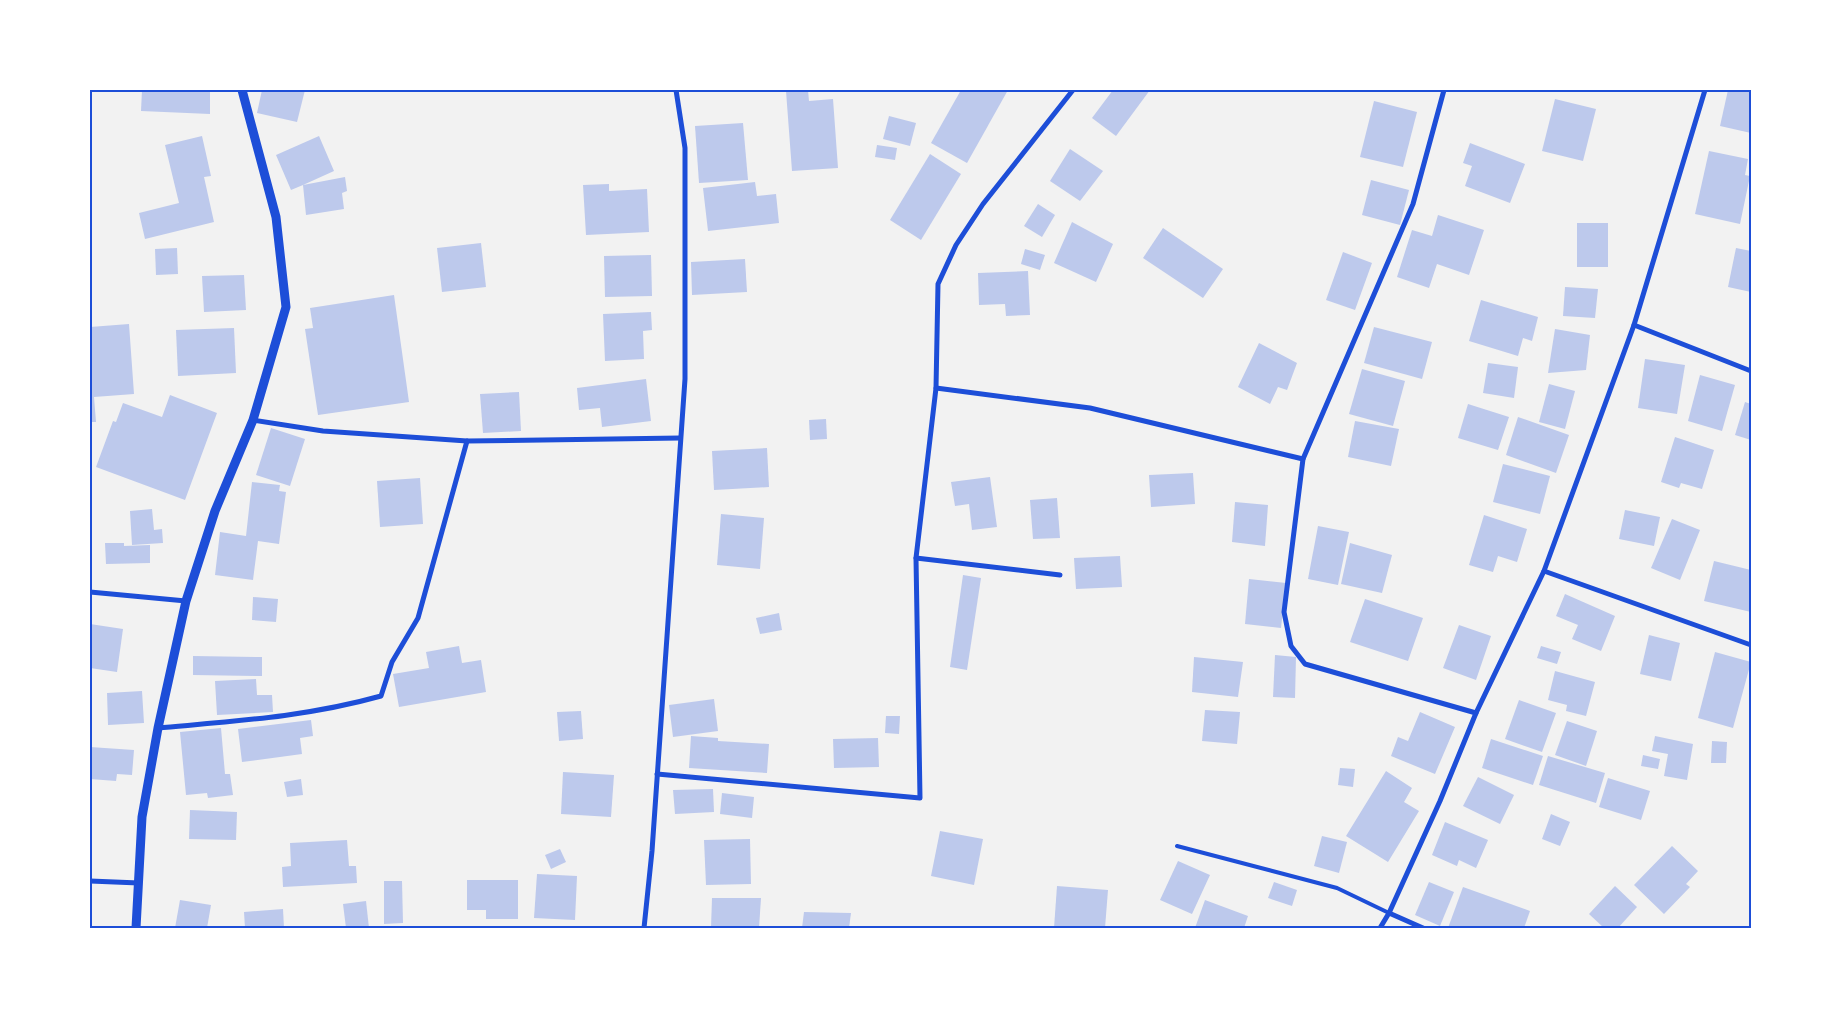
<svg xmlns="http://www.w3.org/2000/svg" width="1841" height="1018" viewBox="0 0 1841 1018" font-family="Georgia,serif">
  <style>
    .building { fill: #bdc9ec }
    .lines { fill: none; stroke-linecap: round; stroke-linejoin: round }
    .service { stroke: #1d4ed8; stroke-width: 4 }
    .minor { stroke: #1d4ed8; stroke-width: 5 }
    .tertiary { stroke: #1d4ed8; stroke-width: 9 }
    .neatline { fill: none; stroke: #1d4ed8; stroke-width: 2 }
  </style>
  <rect width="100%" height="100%" fill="#f2f2f2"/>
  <g class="building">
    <path d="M142 90H210V114L141 111Z"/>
    <path d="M262 90H305L297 122 257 113Z"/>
    <path d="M808 90 809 101 833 99 838 168 792 171 786 91Z"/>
    <path d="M961 90H1008L967 163 931 143Z"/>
    <path d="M1113 90H1150L1116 136 1092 118Z"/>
    <path d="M1728 90H1751V133L1720 126Z"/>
    <path d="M1555 99 1596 109 1583 161 1542 151Z"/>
    <path d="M1374 101 1417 112 1403 167 1360 157Z"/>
    <path d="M889 116 916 123 910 146 883 139Z"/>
    <path d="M743 123 748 180 699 183 695 126Z"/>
    <path d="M202 136 211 176 204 177 214 222 145 239 139 213 179 203 165 145Z"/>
    <path d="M319 136 334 171 303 185 345 177 347 191 342 193 344 209 306 215 303 185 291 190 276 155Z"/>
    <path d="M1470 143 1525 164 1510 203 1465 186 1472 166 1463 163Z"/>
    <path d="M877 145 897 148 895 160 875 157Z"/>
    <path d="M1070 149 1103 171 1080 201 1050 181Z"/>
    <path d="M1709 151 1748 159 1745 175 1750 176 1740 224 1695 214Z"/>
    <path d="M930 154 961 174 921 240 890 220Z"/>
    <path d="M1371 180 1409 190 1400 225 1362 215Z"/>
    <path d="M755 182 757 196 776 194 779 223 708 231 703 188Z"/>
    <path d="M609 184V191L647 189 649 232 586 235 583 185Z"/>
    <path d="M1038 204 1055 215 1042 237 1024 226Z"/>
    <path d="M1438 215 1484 230 1469 275 1437 264 1429 288 1397 277 1412 230 1432 236Z"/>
    <path d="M1072 222 1113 244 1096 282 1054 263Z"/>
    <rect x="1577" y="223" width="31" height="44"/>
    <path d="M1163 228 1223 269 1203 298 1143 258Z"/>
    <path d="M481 243 486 287 442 292 437 248Z"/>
    <path d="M177 248 178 274 156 275 155 249Z"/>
    <path d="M1736 248 1751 251V292L1728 287Z"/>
    <path d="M1025 249 1045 255 1040 270 1021 264Z"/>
    <path d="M1343 252 1372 263 1355 310 1326 300Z"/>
    <path d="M651 255 652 296 605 297 604 256Z"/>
    <path d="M745 259 747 292 692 295 691 262Z"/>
    <path d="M1028 271 1030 315 1006 316 1005 304 979 305 978 273Z"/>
    <path d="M244 275 246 310 204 312 202 276Z"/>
    <path d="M1565 287 1598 289 1595 318 1563 316Z"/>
    <path d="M394 295 409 402 318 415 305 329 313 328 310 308Z"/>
    <path d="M1481 300 1538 317 1532 341 1523 338 1518 356 1469 341Z"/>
    <path d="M651 312 652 330 643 331 644 359 605 361 603 314Z"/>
    <path d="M129 324 134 394 94 397 96 422H90V327Z"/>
    <path d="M1374 327 1432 342 1422 379 1364 363Z"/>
    <path d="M234 328 236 373 178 376 176 330Z"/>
    <path d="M1555 329 1590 335 1586 370 1548 373Z"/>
    <path d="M1259 343 1297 363 1287 390 1278 387 1270 404 1238 387Z"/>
    <path d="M1645 359 1685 365 1677 414 1638 408Z"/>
    <path d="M1488 363 1518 367 1514 398 1483 393Z"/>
    <path d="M1362 369 1405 381 1393 426 1349 414Z"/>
    <path d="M1700 375 1735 385 1722 431 1688 421Z"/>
    <path d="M646 379 651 421 602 427 600 408 579 410 577 388Z"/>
    <path d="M1549 384 1575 391 1565 429 1539 422Z"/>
    <path d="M519 392 521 431 483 433 480 394Z"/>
    <path d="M170 395 217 413 185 500 96 467 113 421 116 422 123 403 162 417Z"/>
    <path d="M1745 402 1751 404V440L1735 435Z"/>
    <path d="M1468 404 1509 417 1498 450 1458 438Z"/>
    <path d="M1518 417 1569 435 1556 473 1506 455Z"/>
    <path d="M826 419 827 439 810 440 809 420Z"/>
    <path d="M1355 421 1399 429 1391 466 1348 457Z"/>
    <path d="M271 428 305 439 290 486 256 475Z"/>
    <path d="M1675 437 1714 450 1702 489 1681 483 1679 488 1661 482Z"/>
    <path d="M767 448 769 487 714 490 712 451Z"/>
    <path d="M1503 464 1550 476 1540 514 1493 502Z"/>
    <path d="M1193 473 1195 504 1151 507 1149 475Z"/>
    <path d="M990 477 997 527 972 530 969 504 955 506 951 482Z"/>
    <path d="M420 478 423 524 380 527 377 481Z"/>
    <path d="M252 482 280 485 279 491 286 492 279 544 258 541 253 580 215 575 220 532 246 536Z"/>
    <path d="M1057 498 1060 538 1033 539 1030 500Z"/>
    <path d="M1235 502 1268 505 1265 546 1232 542Z"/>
    <path d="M152 509 154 530 162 529 163 543 132 545 130 511Z"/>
    <path d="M1625 510 1660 517 1654 546 1619 539Z"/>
    <path d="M721 514 764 518 760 569 717 565Z"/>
    <path d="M1484 515 1527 529 1517 562 1498 556 1493 572 1469 565Z"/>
    <path d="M1672 519 1700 530 1680 580 1651 568Z"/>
    <path d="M1318 526 1349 532 1338 585 1308 579Z"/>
    <path d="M105 543H124V546L150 545V563L106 564Z"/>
    <path d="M1350 543 1392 555 1382 593 1341 584Z"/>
    <path d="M1120 556 1122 587 1076 589 1074 558Z"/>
    <path d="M1714 561 1751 570V612L1704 601Z"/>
    <path d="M963 575 981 578 967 670 950 667Z"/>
    <path d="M1249 579 1286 583 1281 628 1245 624Z"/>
    <path d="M1565 594 1615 616 1601 651 1572 639 1578 625 1556 616Z"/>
    <path d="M253 597 278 599 276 622 252 620Z"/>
    <path d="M1365 599 1423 618 1408 661 1350 642Z"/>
    <path d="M779 613 782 630 760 634 756 618Z"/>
    <path d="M90 624 123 629 117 672 90 668Z"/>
    <path d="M1459 625 1491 636 1476 680 1443 668Z"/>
    <path d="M1649 635 1680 643 1671 681 1640 674Z"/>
    <path d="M459 646 462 663 481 660 486 692 399 707 393 674 429 668 426 652Z"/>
    <path d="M1541 646 1561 652 1557 664 1537 658Z"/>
    <path d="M1715 652 1751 662 1733 728 1698 718Z"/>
    <path d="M1275 655 1296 657 1295 698 1273 697Z"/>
    <path d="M193 656 262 657V676L193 675Z"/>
    <path d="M1194 657 1243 662 1238 697 1192 692Z"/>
    <path d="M1555 671 1595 682 1586 716 1566 711 1567 705 1548 700Z"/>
    <path d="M256 679 257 695H272L273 712 217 715 215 681Z"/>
    <path d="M142 691 144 723 108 725 107 693Z"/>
    <path d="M714 699 718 731 673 737 669 705Z"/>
    <path d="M1519 700 1556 713 1542 752 1505 739Z"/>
    <path d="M1205 710 1240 712 1237 744 1202 741Z"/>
    <path d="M581 711 583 739 559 741 557 712Z"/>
    <path d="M1420 712 1455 727 1435 774 1391 756 1398 737 1408 741Z"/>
    <path d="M886 716H900L899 734 885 733Z"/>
    <path d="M311 720 313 736 300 738 302 754 242 762 238 729Z"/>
    <path d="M1567 721 1597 731 1586 766 1555 755Z"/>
    <path d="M221 728 225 774H230L233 795 208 798 207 793 186 795 180 732Z"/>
    <path d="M691 736 718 738V741L769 744 767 773 689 768Z"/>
    <path d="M1655 736 1693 744 1687 780 1664 776 1668 754 1652 751Z"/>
    <path d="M878 738 879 767 834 768 833 739Z"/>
    <path d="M1491 739 1543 756 1533 785 1482 768Z"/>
    <path d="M1712 741 1727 742 1726 763H1711Z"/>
    <path d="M90 747 134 750 132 775 117 774 116 781 90 779Z"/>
    <path d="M1643 755 1660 759 1658 769 1641 766Z"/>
    <path d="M1548 756 1605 773 1596 803 1539 785Z"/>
    <path d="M1340 768 1355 769 1353 787 1338 785Z"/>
    <path d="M1386 771 1412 788 1404 802 1419 811 1388 862 1346 836Z"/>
    <path d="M563 772 614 775 611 817 561 814Z"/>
    <path d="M1478 777 1514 795 1500 824 1463 806Z"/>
    <path d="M1608 778 1650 791 1641 820 1599 807Z"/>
    <path d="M301 779 303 795 287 797 284 782Z"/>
    <path d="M713 789 714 812 675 814 673 790Z"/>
    <path d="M722 793 754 797 752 818 720 814Z"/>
    <path d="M190 810 237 812 236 840 189 839Z"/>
    <path d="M1551 814 1570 822 1560 846 1542 839Z"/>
    <path d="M1445 822 1488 840 1476 868 1459 860 1457 866 1432 855Z"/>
    <path d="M940 831 983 839 974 885 931 876Z"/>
    <path d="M1322 836 1347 842 1339 873 1314 866Z"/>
    <path d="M750 839 751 884 706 885 704 840Z"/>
    <path d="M347 840 349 866H356L357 883 283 887 282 867 291 866 290 843Z"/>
    <path d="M1672 846 1698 871 1686 884 1690 887 1664 914 1634 885Z"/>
    <path d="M560 849 566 862 551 869 545 855Z"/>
    <path d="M1178 861 1210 875 1192 914 1160 900Z"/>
    <path d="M537 874 577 876 575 920 534 918Z"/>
    <path d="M467 880H518V919H486V910H467Z"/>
    <path d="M384 881H402L403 923 384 924Z"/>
    <path d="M1274 882 1297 890 1292 906 1268 898Z"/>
    <path d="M1429 882 1454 892 1440 926 1415 915Z"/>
    <path d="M1057 886 1108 890 1105 928H1054Z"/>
    <path d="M1615 886 1637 907 1618 928H1604L1589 914Z"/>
    <path d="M1463 887 1530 911 1524 928H1448Z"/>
    <path d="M712 898H761L759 928H711Z"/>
    <path d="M180 900 211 905 207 928H175Z"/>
    <path d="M1205 900 1248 916 1244 928H1195Z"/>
    <path d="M366 901 369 928H346L343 904Z"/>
    <path d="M283 909 284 928H245L244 912Z"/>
    <path d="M804 912 851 913 849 928H802Z"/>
  </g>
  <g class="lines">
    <path class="service" d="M1177 846 1337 888 1389 913"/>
    <g class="minor">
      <path d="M1444 90 1413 204 1303 459 1284 612 1291 646 1305 664 1476 713"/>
      <path d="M1634 325 1751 371"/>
      <path d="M936 388 1090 408 1303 459"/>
      <path d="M253 420 323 431 467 441 680 438"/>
      <path d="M916 558 1060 575"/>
      <path d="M1544 571 1751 645"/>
      <path d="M90 592 186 601"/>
      <path d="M158 728C235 721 306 717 381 696L392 662 418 618 467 441"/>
      <path d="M657 774 920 798 916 558 936 388 938 284 956 245 983 204 1073 90"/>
      <path d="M90 881 139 883"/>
      <path d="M1389 913 1423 928"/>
      <path d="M644 928 652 851 685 379V148L676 90"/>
      <path d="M1380 928 1389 913 1440 801 1476 713 1544 571 1634 325 1705 90"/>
    </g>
    <path class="tertiary" d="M136 928 142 817 158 728 186 601 215 511 253 420 286 307 276 217 242 90"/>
  </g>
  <rect width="1841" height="1018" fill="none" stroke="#ffffff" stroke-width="182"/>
  <rect x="91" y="91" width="1659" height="836" class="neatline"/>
</svg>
